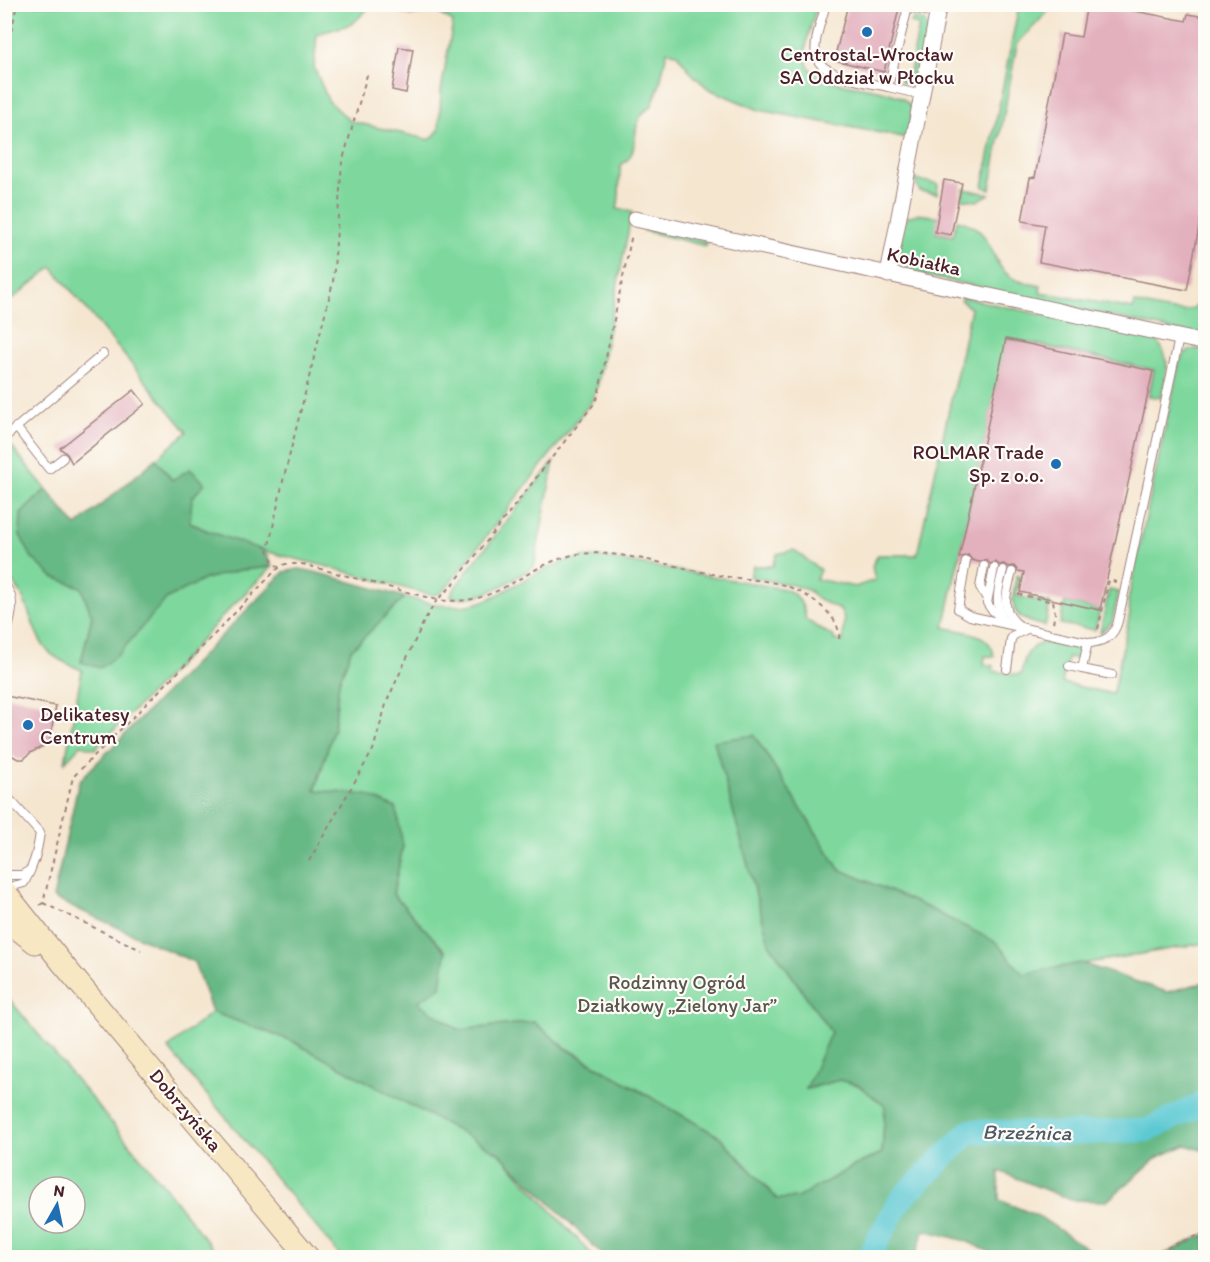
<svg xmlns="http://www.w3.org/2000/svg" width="1210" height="1262" viewBox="0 0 1210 1262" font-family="Itim,sans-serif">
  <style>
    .green { fill: #7ed89d; stroke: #647c64; stroke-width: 1.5; fill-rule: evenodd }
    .forest { fill: #66b884; stroke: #586c58; stroke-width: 1.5 }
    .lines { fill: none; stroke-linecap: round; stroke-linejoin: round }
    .river { stroke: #5cc9d3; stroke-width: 24 }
    .building { fill: #e3b0be }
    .lane-casing { stroke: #a0827e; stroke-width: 10 }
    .street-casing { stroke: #a0827e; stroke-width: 17 }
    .secondary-casing { stroke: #a0827e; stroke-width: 23 }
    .path { stroke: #a0827e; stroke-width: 2; stroke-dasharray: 4.5 4.5; stroke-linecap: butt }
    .lane { stroke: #fff; stroke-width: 8 }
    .street { stroke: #fff; stroke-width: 15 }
    .secondary { stroke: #f7e8c3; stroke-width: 21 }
    .poi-dot { fill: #1f6fb2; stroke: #fdfcf7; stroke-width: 2 }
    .labels { text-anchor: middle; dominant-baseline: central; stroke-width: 4.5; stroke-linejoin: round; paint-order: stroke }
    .poi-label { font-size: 20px; fill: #4a1f2b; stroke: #fdfcf7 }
    .street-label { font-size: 20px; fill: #4a1f2b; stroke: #fdfcf7 }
    .park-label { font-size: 20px; fill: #5a564d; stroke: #fdfcf7 }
    .water-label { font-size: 21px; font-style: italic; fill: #505a66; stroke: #fdfcf7 }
  </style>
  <rect width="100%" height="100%" fill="#fdfcf7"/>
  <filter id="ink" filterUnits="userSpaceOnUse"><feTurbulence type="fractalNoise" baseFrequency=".0167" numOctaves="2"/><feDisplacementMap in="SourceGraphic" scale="12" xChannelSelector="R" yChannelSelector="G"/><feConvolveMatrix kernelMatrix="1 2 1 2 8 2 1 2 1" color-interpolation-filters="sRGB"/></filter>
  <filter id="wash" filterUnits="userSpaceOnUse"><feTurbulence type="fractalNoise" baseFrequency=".008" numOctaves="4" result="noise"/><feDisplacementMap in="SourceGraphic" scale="24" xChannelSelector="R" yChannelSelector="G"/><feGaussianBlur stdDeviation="1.35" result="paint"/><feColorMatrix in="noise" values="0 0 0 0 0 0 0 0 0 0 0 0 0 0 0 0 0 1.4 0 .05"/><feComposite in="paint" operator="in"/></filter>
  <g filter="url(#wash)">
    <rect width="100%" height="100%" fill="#f5e6d0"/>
    <g class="green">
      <path d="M4 5H372L352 24 317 34 314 67 328 100 350 121 430 140 439 130 441 91 453 22 434 10 411 15 375 5H817C813 22 802 46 807 63 815 92 898 82 910 106 914 115 909 129 908 138L759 110 709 89 693 75 676 53 667 51 659 87 651 107C625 121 645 151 621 165 618 180 621 194 617 209L632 212 598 384 592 401 446 588 439 594 432 595C396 587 361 575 325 566 279 555 232 544 189 522L192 498 172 480 156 459 187 432 52 267 5 305Z"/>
      <path d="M1019 5H1054L1017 44 990 189 983 187Z"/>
      <path d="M914 18 924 21 928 29 920 74 910 84 901 82 900 77 909 78 919 25 910 23Z"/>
      <path d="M913 179 938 184 937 194 920 191Z"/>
      <path d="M964 189 989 194 977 201 962 199Z"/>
      <path d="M917 214 939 217 936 233 953 236 957 220C998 229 986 264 1014 279 1022 283 1032 284 1041 286L1040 292 1133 309 1135 303C1152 307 1192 321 1202 299 1204 293 1204 286 1205 280V337L914 273 905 265 899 252 903 222 907 217Z"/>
      <path d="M647 229 707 241 706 246 644 231Z"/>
      <path d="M962 297 1156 340C1173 360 1166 374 1161 398L1149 396 1154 370 1007 338 944 627C964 633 992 631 994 657L985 656 984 664 993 666V671L1021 675C1027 635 1046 641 1078 648L1080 652 1078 659 1068 657 1062 683 1113 694 1130 613 1128 601 1179 363C1185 350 1192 348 1205 349V943L1023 974 995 942 926 907 839 869 754 735 769 943 831 1032 807 1089 839 1080 858 1085 885 1106 882 1153 854 1166 797 1199H777L720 1137 565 1047 534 1022 459 1030 417 1002 446 952 393 894 403 846 315 791 334 728 339 682 351 650 405 597C426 603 447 608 469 605 483 603 496 596 508 589 536 573 565 556 598 557L785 589C799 595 804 606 806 620L834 637V640L843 641 844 618 840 610 815 597 810 591 793 585 750 577 753 566H773L777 554 794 550 820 570 816 579 855 587 875 580 872 566 878 555H917L971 309 961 300Z"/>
      <path d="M8 442 46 489 21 514 32 558 53 577 81 587 92 616 81 662 144 623 167 598 205 579 240 570 272 567 232 606 169 675 95 749 81 745 65 762 82 670C70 665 55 659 46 649 29 629 28 588 5 577L4 445Z"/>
      <path d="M554 461 534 567C509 581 481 603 451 597L452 592 465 574Z"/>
      <path d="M1017 575 1020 576 1016 596 1050 603 1045 626C1010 618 1009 608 1017 575Z"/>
      <path d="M1109 590 1119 592 1112 622 1100 633Z"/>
      <path d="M1065 602 1100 610 1095 630 1060 624Z"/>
      <path d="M4 993 165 1187 219 1257H5ZM39 1187H75V1223H39Z"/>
      <path d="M212 1012 292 1041 499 1153 594 1257H341L168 1048Z"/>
    </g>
    <g class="forest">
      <path d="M156 459 172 480 190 469 205 483 192 498 190 522 205 530 265 551 272 567 240 570 205 579 167 598 118 655 100 668 81 662 92 616 81 587 53 577 32 558 20 535 21 514 46 489 76 526Z"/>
      <path d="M299 569 315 572 405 597 351 650 339 682 334 728 315 790 367 795 396 808 403 846 393 894 446 952 441 987 417 1002 459 1030 534 1022 565 1048 720 1137 777 1199 797 1198 854 1166 882 1153 885 1106 858 1085 839 1080 806 1089 831 1032 769 943 714 741 754 735 839 869 926 907 996 942 1023 974 1081 963 1167 992 1205 982V1151L1186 1145 1158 1157 1107 1201 1071 1200 999 1171V1200L1040 1217 1098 1256 1094 1257H1000L966 1241 924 1230 915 1257H605L499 1153 292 1041 212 1012 194 962 53 898 79 781 284 572Z"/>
      <path d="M1205 1234V1257H1159Z"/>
    </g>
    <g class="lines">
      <path class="river" d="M868 1258 900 1200 970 1131 1065 1134 1147 1130 1206 1102"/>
    </g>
    <g id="blocks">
      <g class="building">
        <path d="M848 4H900L884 72 834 60Z"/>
        <path d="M1087 4H1098L1186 21 1188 14 1206 17V190L1187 290 1039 262 1045 225 1022 221 1030 178 1035 177 1062 34 1081 37Z"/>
        <path d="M399 47 413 49 406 93 392 90Z"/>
        <path d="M944 180 962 183 951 235 935 232Z"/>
        <path d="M1006 339 1153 371 1100 610 1020 592 1024 572 1018 571 1014 566 1008 567 1004 564 999 565 996 562 990 564 986 560 979 562 972 560 968 555 959 558Z"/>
        <path d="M134 390 145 404 72 463 67 454 60 448Z"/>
        <path d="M6 696 56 706 49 743 30 753 24 759H18L4 751Z"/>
      </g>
    </g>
  </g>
  <g filter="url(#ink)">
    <use href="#blocks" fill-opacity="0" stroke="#a0827e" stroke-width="1.5"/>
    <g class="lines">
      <g class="lane-casing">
        <g id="lane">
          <path d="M826 4C822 19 813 41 816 56 821 77 870 83 888 87"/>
          <path d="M922 95 888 87 908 7 938 14"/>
          <path d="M16 427 49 469 63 458"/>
          <path d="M4 438 103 354"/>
          <path d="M966 561 958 609 970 616 1006 624"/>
          <path d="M984 566 980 587 987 599"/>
          <path d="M994 568 987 603 991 609 1000 617"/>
          <path d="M1003 570C998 590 993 606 1006 624L1091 643C1106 641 1114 636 1118 621L1179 338"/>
          <path d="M1012 572C1007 593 998 611 1020 626"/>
          <path d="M4 585C20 599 8 626 4 644"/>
          <path d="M1088 642 1082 669 1112 675"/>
          <path d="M1069 666 1082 669"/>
          <path d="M1007 669 1011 639 1014 635 1025 630"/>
          <path d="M4 793 40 833C37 853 34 866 24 883L6 888"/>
          <path d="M4 875H22L30 870"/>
        </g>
      </g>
      <g class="street-casing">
        <g id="street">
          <path d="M635 219 1206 343"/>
          <path d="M888 275 939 4"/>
        </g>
      </g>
      <g class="secondary-casing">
        <g id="secondary">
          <path d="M4 890 62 963 309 1258"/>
          <path d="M4 919 35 943"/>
        </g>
      </g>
      <g class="path">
        <path d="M4 66 17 4"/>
        <path d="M279 568 272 560 268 550 283 481 333 282 342 163 367 75"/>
        <path d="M1018 594 1053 602"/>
        <path d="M1053 623 1055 613 1053 600"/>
        <path d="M1098 629 1109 580 1116 582"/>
        <path d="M309 861 373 750 387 701 424 621 437 600C500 607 517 570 569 556 607 545 681 569 722 576 745 580 773 579 794 589 813 598 842 617 839 640"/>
        <path d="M43 903 141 950"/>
        <path d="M40 905 43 903 73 777 185 665 276 570 285 564H302L437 600 451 587 593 405 598 396 632 234"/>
        <path d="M1142 1258 1206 1232"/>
      </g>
      <use href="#lane" class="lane"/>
      <use href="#street" class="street"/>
      <use href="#secondary" class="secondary"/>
    </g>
  </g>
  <g class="poi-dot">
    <circle cx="867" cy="32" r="6"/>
    <circle cx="1056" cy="464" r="6"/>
    <circle cx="28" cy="725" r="6"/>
  </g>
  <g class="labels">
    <g class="poi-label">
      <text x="867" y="54">Centrostal-Wrocław<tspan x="867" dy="23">SA Oddział w Płocku</tspan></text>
      <text x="1044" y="452" text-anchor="end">ROLMAR Trade<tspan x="1044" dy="23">Sp. z o.o.</tspan></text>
      <text x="40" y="714" text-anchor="start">Delikatesy<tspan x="40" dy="23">Centrum</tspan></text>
    </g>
    <g class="street-label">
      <text transform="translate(924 261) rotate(12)">Kobiałka</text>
      <text transform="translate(186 1110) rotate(50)">Dobrzyńska</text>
    </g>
    <g class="park-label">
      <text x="677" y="982">Rodzinny Ogród<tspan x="677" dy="23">Działkowy „Zielony Jar”</tspan></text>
    </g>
    <g class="water-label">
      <text transform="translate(1027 1132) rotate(1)">Brzeźnica</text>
    </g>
  </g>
  <rect width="1210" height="1262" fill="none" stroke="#fdfcf7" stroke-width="24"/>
  <g transform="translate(57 1205) rotate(9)"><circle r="28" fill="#fdfcf7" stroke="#b5a4a5" stroke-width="1.5"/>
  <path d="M0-4.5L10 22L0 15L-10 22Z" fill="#1f6fb2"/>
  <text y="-9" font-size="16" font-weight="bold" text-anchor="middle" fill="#4a1f2b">N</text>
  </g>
</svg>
